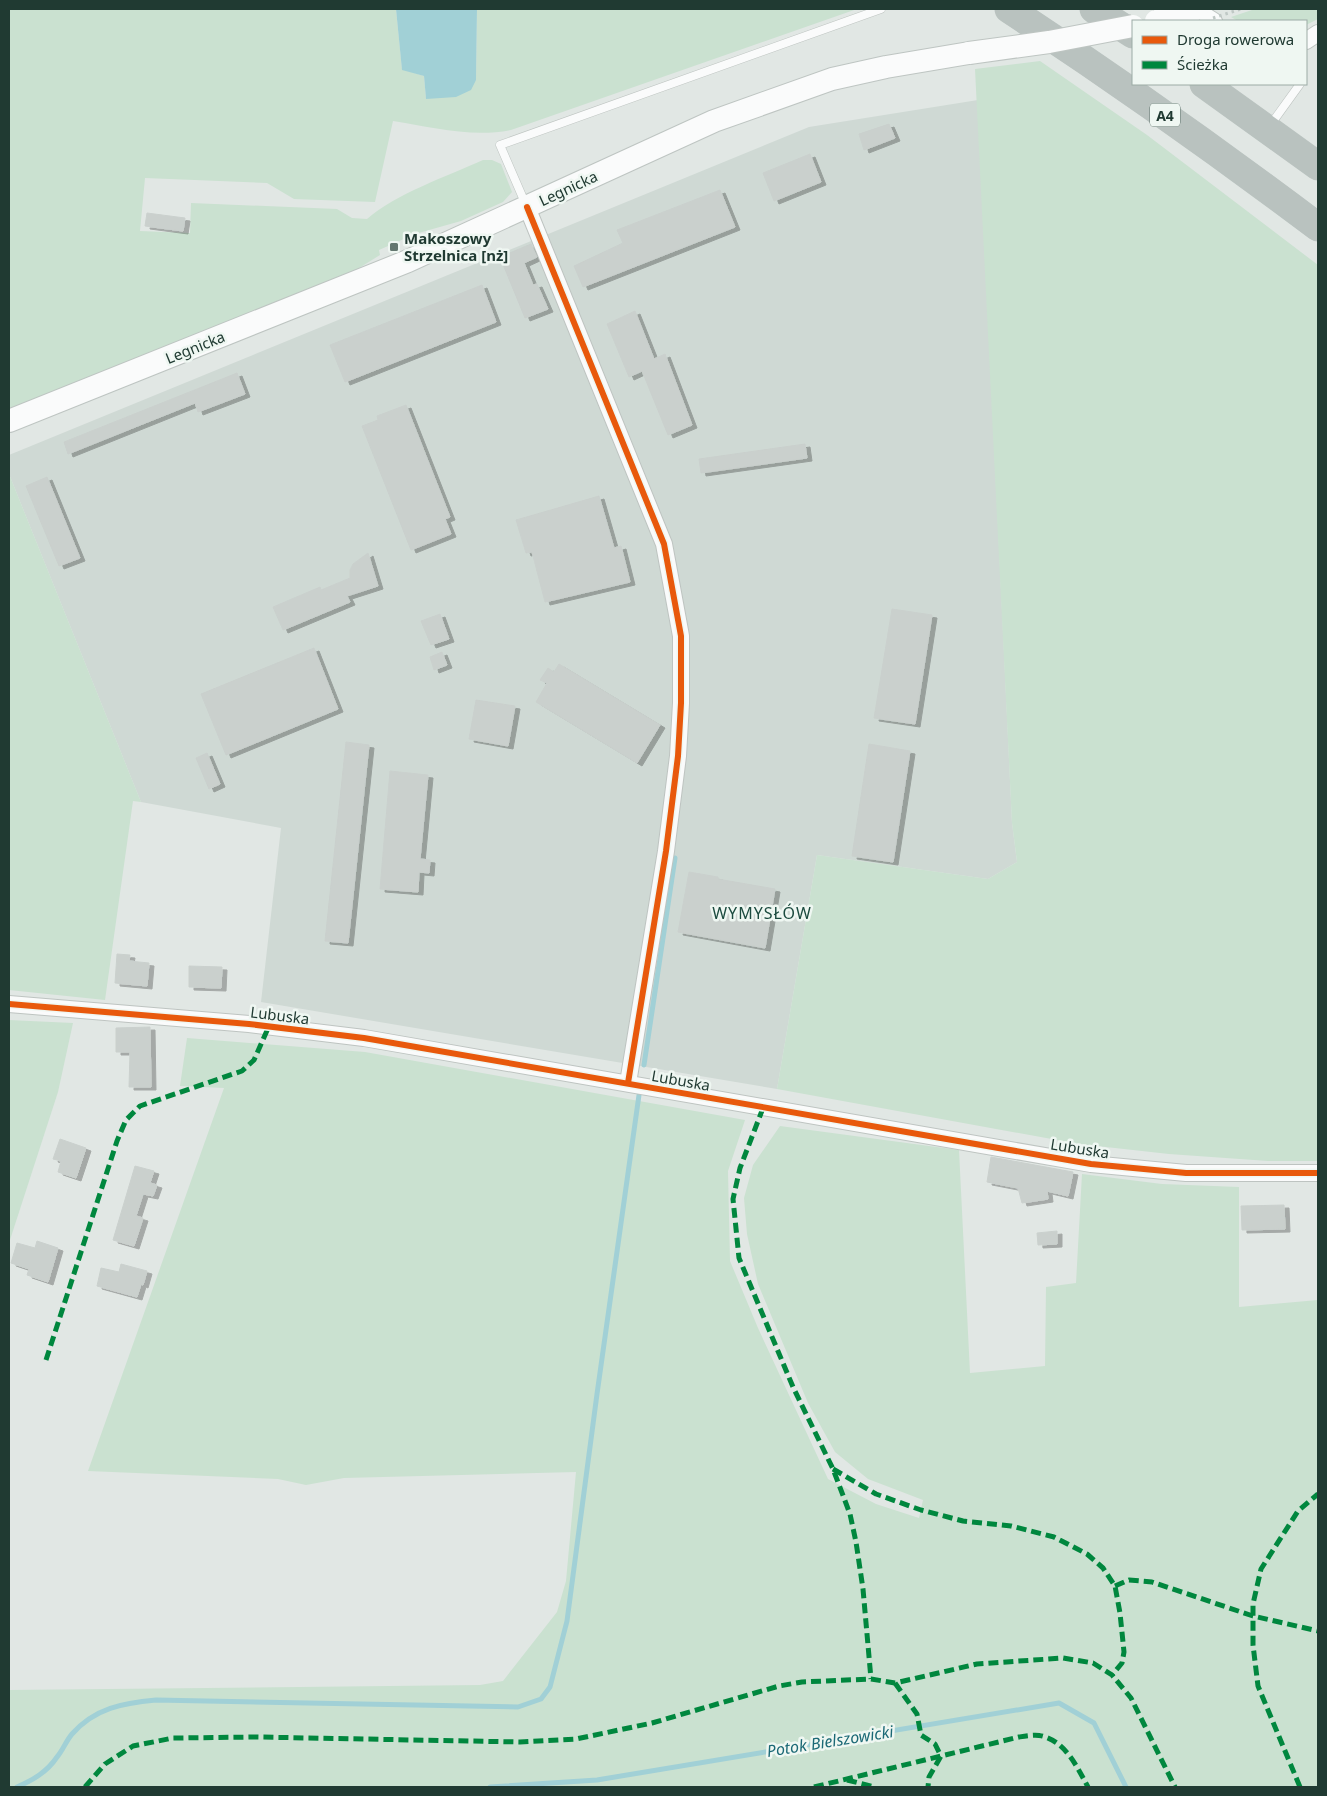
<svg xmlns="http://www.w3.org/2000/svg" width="1327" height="1796" viewBox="0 0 1327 1796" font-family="'Noto Sans',sans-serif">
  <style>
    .built { fill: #cfd9d4 }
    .green { fill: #cae1d0 }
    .water { fill: #a1d0d6 }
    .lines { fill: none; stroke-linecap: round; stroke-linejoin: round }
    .stream { stroke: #a1d0d6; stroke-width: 5 }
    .building { fill: #cad0cd; stroke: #cad0cd; filter: url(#shadow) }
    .lane-casing { stroke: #bec4c1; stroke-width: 9 }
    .street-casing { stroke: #bec4c1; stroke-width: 18 }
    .secondary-casing { stroke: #bec5c2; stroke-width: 24 }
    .highway-casing { stroke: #bbc4c1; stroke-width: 29 }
    .lane { stroke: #fafbfb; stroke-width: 8 }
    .street { stroke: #fafbfb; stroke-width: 16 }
    .secondary { stroke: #fafbfb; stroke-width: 22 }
    .highway { stroke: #b9c2bf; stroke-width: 28 }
    .secondary-bridge-casing { stroke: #bec5c2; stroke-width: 24; stroke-linecap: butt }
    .path-bridge { stroke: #bfc8c5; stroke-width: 3; stroke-dasharray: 2.5 4; stroke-linecap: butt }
    .secondary-bridge { stroke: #fafbfb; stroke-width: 22 }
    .quiet { stroke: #00873e; stroke-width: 5; stroke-dasharray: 10 5; stroke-linecap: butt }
    .cycleway-casing { stroke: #eff7f2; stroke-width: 9 }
    .cycleway { stroke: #e8590c; stroke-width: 6 }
    .poi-dot { fill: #647770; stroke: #eff7f2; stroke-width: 2 }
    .labels { text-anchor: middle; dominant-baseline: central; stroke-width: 5; stroke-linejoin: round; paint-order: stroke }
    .shield { fill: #eff7f2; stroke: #5e736c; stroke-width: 1 }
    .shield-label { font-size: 14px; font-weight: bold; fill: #203a32 }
    .street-label { font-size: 15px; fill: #203a32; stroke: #eff7f2 }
    .poi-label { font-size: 15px; font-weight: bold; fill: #203a32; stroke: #eff7f2; text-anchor: start }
    .neighbourhood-label { font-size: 16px; letter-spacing: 1px; fill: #1c4b3f; stroke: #eff7f2 }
    .water-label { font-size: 16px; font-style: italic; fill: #1a6875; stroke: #eff7f2 }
  </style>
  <defs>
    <filter id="shadow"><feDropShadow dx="5" dy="3" stdDeviation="0" flood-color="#0004"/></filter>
  </defs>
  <rect width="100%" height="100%" fill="#e1e7e4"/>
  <path class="built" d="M978 100 1012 823 1017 862 988 879 817 855 777 1089 261 1002 281 828 141 802 9 474V455L809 127Z"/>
  <g class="green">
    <path d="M9 9H396L402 69 424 76 426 99 476 80 477 9H857L511 130C472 138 431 127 393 121L375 202 294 199 267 183 145 178 140 231 190 233 191 203 337 209 352 218 367 219C395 194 448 176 483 160H492L501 164 512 192 503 202 461 221 415 234 379 250 380 255 343 278 9 412Z"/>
    <path d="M1255 9H1318V19L1306 25V21H1238L1231 17Z"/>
    <path d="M1040 61 1147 135 1318 265V1161H1268L1169 1154 1079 1144 777 1089 817 855 988 879 1017 862 1012 823 975 69Z"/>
    <path d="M9 474 141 802 133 801 105 1000 9 990Z"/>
    <path d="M9 1020 73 1023 58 1092 9 1243Z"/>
    <path d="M187 1038 365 1052 745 1120 728 1171 730 1261 758 1328 828 1479 876 1504 919 1518 923 1500 868 1479 835 1452 808 1403 758 1284 747 1234 744 1198 753 1165 780 1126 959 1150 970 1373 1045 1366 1046 1287 1076 1283 1082 1174 1162 1184 1239 1187V1307L1318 1300V1787H9V1690L480 1685 503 1681 557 1612 566 1581 576 1472 344 1478 306 1485 278 1479 88 1471 224 1088 180 1086Z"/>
  </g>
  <path class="water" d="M396 9H477L476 80 471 90 456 97 426 99 424 76 402 70Z"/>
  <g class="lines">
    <g class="stream">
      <path d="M644 1065 675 858"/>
      <path d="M17 1787C33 1780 47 1772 57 1757 63 1750 66 1741 72 1734 95 1708 123 1703 156 1700L518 1707 541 1699 550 1687 567 1621 597 1394 639 1095"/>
      <path d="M490 1787 597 1780 1059 1703 1094 1723 1126 1787"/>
    </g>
  </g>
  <g class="building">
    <path d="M889 124 895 138 864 150 859 134Z"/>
    <path d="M810 154 821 182 774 201 763 173Z"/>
    <path d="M720 190 735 227 583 287 574 266 623 243 617 230Z"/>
    <path d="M147 213 185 218 183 231 145 226Z"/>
    <path d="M531 244 537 257 524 263 533 285 537 284 548 309 525 318 500 257Z"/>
    <path d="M482 285 496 322 345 382 330 345Z"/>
    <path d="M635 311 654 359 665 354 692 425 668 435 642 371 629 377 607 324Z"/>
    <path d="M237 373 245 394 198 412 195 403 68 454 64 442Z"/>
    <path d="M406 405 450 517 445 519 451 534 411 550 362 426 378 420 377 416Z"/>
    <path d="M805 444 807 458 701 473 699 459Z"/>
    <path d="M47 477 80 558 59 566 26 486Z"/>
    <path d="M599 496 614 548 621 546 630 582 545 602 532 552 526 553 516 520Z"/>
    <path d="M368 553 378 586 347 596 350 602 283 630 273 607 320 587 321 590 350 578V570L353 564Z"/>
    <path d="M892 609 932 615 915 724 874 718Z"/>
    <path d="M440 614 449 639 431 645 421 621Z"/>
    <path d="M314 648 338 709 226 755 201 694Z"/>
    <path d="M442 652 447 665 434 670 430 657Z"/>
    <path d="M559 664 660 725 637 763 536 702 547 683 540 680 548 668 554 672Z"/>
    <path d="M476 700 515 706 508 746 469 739Z"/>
    <path d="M346 742 369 745 348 943 325 941Z"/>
    <path d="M869 744 910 751 893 862 852 856Z"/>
    <path d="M207 753 220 784 209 789 196 758Z"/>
    <path d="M390 771 428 775 420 859 430 860 429 873 419 872 418 892 380 889Z"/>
    <path d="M689 872 718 877V879L775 889 765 948 678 932Z"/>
    <path d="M117 954 130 955 129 961 149 963 147 986 115 983Z"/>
    <path d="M189 966 222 967 221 988 189 987Z"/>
    <path d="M150 1027 151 1087H129L130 1052H116V1028Z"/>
    <path d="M60 1139 86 1148 76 1178 58 1172 61 1161 53 1159Z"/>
    <path d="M991 1157 1073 1172 1068 1196 1047 1191 1048 1199 1022 1203 1018 1188 987 1182Z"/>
    <path d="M135 1166 154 1171 150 1183 157 1185 153 1196 143 1194 136 1216 143 1218 134 1246 113 1240Z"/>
    <path d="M1284 1205 1285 1229 1242 1230 1241 1206Z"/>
    <path d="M1057 1231V1244L1038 1245 1037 1233Z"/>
    <path d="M37 1241 58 1248 48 1282 27 1275 29 1269 11 1263 17 1243 35 1248Z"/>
    <path d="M121 1264 147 1271 143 1285 141 1284 137 1297 97 1286 101 1268 119 1272Z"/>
  </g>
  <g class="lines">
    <g class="lane-casing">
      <g id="lane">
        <path d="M1269 127 1300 84"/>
        <path d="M526 205 500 145 881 9"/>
      </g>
    </g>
    <g class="street-casing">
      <g id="street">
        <path d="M1195 9 1214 21"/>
        <path d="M1306 41 1318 33"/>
        <path d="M527 207 664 544 681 636V703L678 756 666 851 628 1083"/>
        <path d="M9 1004 249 1024 364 1038 1091 1164 1186 1173H1318"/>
      </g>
    </g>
    <g class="secondary-casing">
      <path id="secondary" d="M9 421 408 261 714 121 832 79 886 67 969 53"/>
    </g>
    <g class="highway-casing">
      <g id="highway">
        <path d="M1009 9C1114 78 1217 151 1318 227"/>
        <path d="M1094 9 1133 34"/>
        <path d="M1204 84 1318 166"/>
      </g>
    </g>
    <use href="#lane" class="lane"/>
    <use href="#street" class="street"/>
    <use href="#secondary" class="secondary"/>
    <use href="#highway" class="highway"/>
    <g class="secondary-bridge-casing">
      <g id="secondary-bridge">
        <path d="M1156 21 1197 9"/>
        <path d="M969 53 1049 42 1133 26"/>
      </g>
    </g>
    <path class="path-bridge" d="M1213 18 1241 9"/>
    <use href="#secondary-bridge" class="secondary-bridge"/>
    <g class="quiet">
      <path d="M763 1108 740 1168 733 1199 739 1258 793 1387 833 1469 850 1514 856 1542 863 1589 871 1679"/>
      <path d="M46 1360 117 1141 126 1120 140 1106 242 1071 254 1060 269 1026"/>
      <path d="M833 1469 876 1494 921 1510 963 1521 1011 1526 1054 1537 1087 1554 1103 1568 1115 1586 1120 1613 1124 1652 1122 1663 1112 1675"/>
      <path d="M1115 1586 1129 1580 1152 1582 1253 1616 1318 1631"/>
      <path d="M895 1683 917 1714 921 1735 935 1744 941 1756 929 1777 928 1787"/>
      <path d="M847 1780 875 1787"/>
      <path d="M85 1787 105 1764 133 1746 173 1738 257 1737 520 1742 576 1739 652 1723 779 1686 802 1682 871 1679 895 1683 977 1664 1063 1658 1093 1663 1112 1675 1131 1698 1175 1787"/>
      <path d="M814 1787 1019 1737C1025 1736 1036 1734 1042 1736 1066 1742 1077 1767 1088 1787"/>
      <path d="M1300 1787 1258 1686 1253 1645V1604L1261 1569 1298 1511 1318 1494"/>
    </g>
    <g class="cycleway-casing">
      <g id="cycleway">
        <path d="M527 207 664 544 681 636V703L678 756 666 851 628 1083"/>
        <path d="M9 1004 249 1024 364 1038 1091 1164 1186 1173H1318"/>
      </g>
    </g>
    <use href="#cycleway" class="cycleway"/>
  </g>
  <rect class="poi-dot" x="389" y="242" width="10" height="10" rx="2.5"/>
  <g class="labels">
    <rect class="shield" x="1150" y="103.5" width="30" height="23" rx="4"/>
    <g class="shield-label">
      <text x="1165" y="115">A4</text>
    </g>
    <g class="street-label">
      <text transform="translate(568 188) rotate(-25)">Legnicka</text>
      <text transform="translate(195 347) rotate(-22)">Legnicka</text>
      <text transform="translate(280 1015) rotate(7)">Lubuska</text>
      <text transform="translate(681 1080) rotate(10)">Lubuska</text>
      <text transform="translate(1080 1148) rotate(9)">Lubuska</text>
    </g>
    <g class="poi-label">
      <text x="404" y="238">Makoszowy<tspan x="404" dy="17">Strzelnica [nż]</tspan></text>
    </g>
    <g class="neighbourhood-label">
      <text x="762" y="913">WYMYSŁÓW</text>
    </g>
    <g class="water-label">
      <text transform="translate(830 1741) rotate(-9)">Potok Bielszowicki</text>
    </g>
  </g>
  <rect width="1327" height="1796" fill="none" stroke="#203a32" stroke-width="20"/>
  <rect x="1132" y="20" width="175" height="65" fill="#eff7f2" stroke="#9caba5"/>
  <rect x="1142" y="36" width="25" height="8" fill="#e8590c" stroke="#9caba5"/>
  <text x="1177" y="45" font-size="15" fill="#203a32">Droga rowerowa</text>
  <rect x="1142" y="61" width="25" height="8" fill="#00873e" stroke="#9caba5"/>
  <text x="1177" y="70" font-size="15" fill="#203a32">Ścieżka</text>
</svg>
